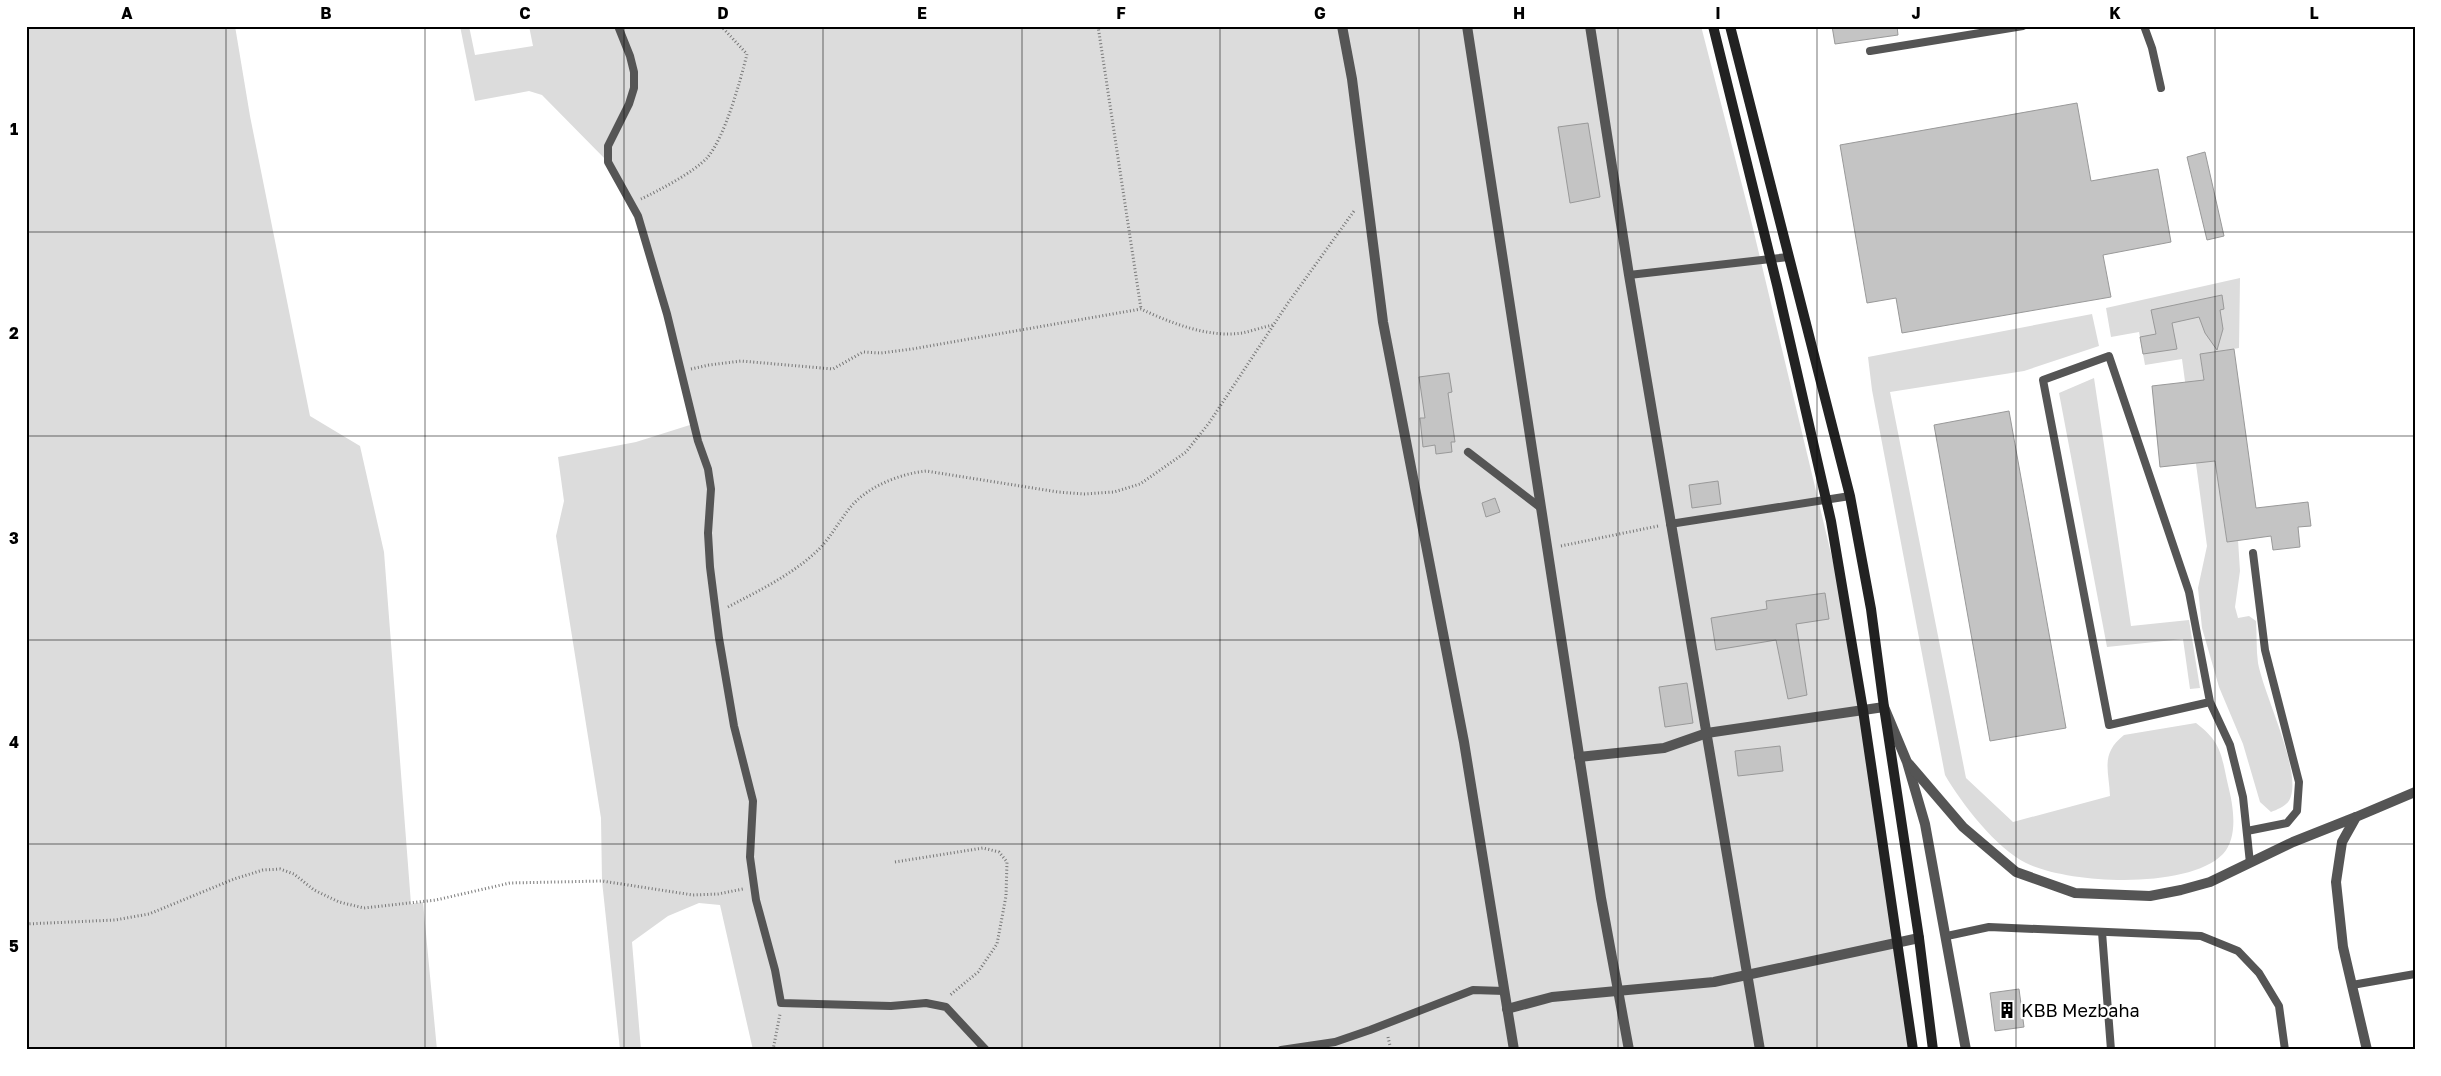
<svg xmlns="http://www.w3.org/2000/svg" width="2441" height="1076" viewBox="0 0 2441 1076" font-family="'Golos Text',sans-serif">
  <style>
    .green { fill: #dcdcdc }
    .building { fill: #c4c4c4; stroke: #999 }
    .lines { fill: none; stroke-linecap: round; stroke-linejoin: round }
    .path { stroke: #777; stroke-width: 3; stroke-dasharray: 1 2.5; stroke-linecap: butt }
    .lane { stroke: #555; stroke-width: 8 }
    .street { stroke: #555; stroke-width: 10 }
    .secondary { stroke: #222; stroke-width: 10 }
    .grid { fill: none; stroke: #000; stroke-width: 1; stroke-opacity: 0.55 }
    .labels { text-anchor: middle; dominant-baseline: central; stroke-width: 4.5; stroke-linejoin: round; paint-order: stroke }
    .poi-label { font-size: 18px; fill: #000; stroke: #fff; text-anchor: start }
    .neatline { fill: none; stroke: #000; stroke-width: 2 }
    .grid-label { font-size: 16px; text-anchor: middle; font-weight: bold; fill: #000 }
  </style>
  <rect width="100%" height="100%" fill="#fff"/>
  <g class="green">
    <path d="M26 26H235L250 116 310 416 360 446 384 552 411 904 423 902 437 1050H26Z"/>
    <path d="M460 26H469L475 55 533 46 529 26H1701L1750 216 1840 591 1913 1050H753L720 905 699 903 668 916 632 942 641 1050H620L602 881 601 818 556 536 564 501 558 457 636 442 693 424 638 216 608 162 542 95 529 91 475 101Z"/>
    <path d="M2240 278 2239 348 2200 355 2227 542 2238 540 2240 571 2235 607 2238 618 2249 616 2256 621C2257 635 2256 649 2258 663 2264 695 2300 767 2291 796 2289 805 2279 809 2271 812L2260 802 2243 744 2219 687 2202 628 2198 588 2207 546 2182 359 2145 365 2139 332 2111 337 2106 308Z"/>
    <path d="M2092 314 2099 346 2024 371 1890 392 1966 778 2013 822 2110 796C2109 770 2100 754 2124 735L2196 723C2222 743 2221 754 2228 785 2233 805 2239 836 2223 854 2188 890 2069 884 2026 863 1997 849 1961 803 1945 775L1872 390 1868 357Z"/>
    <path d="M2094 378 2131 626 2189 620 2200 688 2190 689 2183 639 2107 647 2059 393Z"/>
  </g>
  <g class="building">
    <path d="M1832 26H1897L1898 35 1835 44Z"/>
    <path d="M2077 103 2091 181 2158 169 2171 242 2103 255 2111 297 1902 333 1896 298 1867 303 1840 145Z"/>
    <path d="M1588 123 1600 197 1570 203 1558 127Z"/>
    <path d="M2205 152 2224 236 2207 240 2187 157Z"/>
    <path d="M2222 295 2224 309 2220 310 2223 329 2217 350 2205 333 2199 317 2172 323 2177 349 2143 354 2140 337 2156 334 2151 310Z"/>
    <path d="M2234 349 2256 508 2308 502 2311 526 2298 527 2300 547 2273 550 2271 536 2227 542 2215 461 2160 467 2152 386 2204 380 2200 354Z"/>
    <path d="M1449 373 1452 392 1448 393 1455 442H1451L1452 452 1436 454 1435 445 1423 447 1420 418H1425L1419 377Z"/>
    <path d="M2009 411 2066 728 1990 741 1934 425Z"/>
    <path d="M1718 481 1721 504 1692 508 1689 485Z"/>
    <path d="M1495 498 1500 512 1486 517 1482 503Z"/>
    <path d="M1825 593 1829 619 1796 624 1807 695 1788 699 1776 640 1716 650 1711 618 1767 609 1766 601Z"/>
    <path d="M1687 683 1693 723 1665 727 1659 687Z"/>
    <path d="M1780 746 1783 771 1738 776 1735 751Z"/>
    <path d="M2019 989 2024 1027 1995 1031 1990 993Z"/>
  </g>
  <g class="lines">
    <g class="path">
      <path d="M1098 26 1141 309"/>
      <path d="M641 199C658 191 694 172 707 158 725 137 740 82 747 54L721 26"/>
      <path d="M691 369 709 365 741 361 833 369 863 352 881 353 912 349 1141 309C1171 323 1208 338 1242 333 1252 331 1263 327 1273 325"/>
      <path d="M1561 546 1658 526"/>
      <path d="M728 607C758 591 790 576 816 552 829 540 838 523 849 509 866 487 899 474 926 471L1058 492 1084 494 1114 492 1140 484 1186 452 1209 423 1288 303 1354 211"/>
      <path d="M895 862 983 848 999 852 1007 862 1006 896 997 944 978 972 949 996"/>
      <path d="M26 924 115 920 149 914 234 879 263 870 280 869 294 874 314 890 339 902 364 908 436 900 510 883 602 881 693 895 718 894 743 889"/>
      <path d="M1388 1037 1391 1050"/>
      <path d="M773 1050 780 1014"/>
    </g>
    <g class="lane">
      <path d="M618 26 630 56 634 72V88L629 104 608 146V162L638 216 667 314 698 441 708 469 711 489 708 533 710 567 719 638 734 726 753 801 750 857 756 900 775 970 781 1003 891 1006 926 1003 946 1007 986 1050"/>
      <path d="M2144 26 2152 48 2161 88"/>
      <path d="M1870 51 2023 26"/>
      <path d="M1629 275 1788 257"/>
      <path d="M1468 452 1541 508"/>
      <path d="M1670 524 1850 496"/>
      <path d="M2210 702 2189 592 2109 356 2043 380 2109 725 2210 702 2230 745 2243 797 2250 863"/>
      <path d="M2247 831 2287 823 2297 811 2299 782 2265 650 2253 553"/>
      <path d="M2102 932 2111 1050"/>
      <path d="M1947 936 1989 927 2201 936 2238 951 2259 973 2279 1006 2285 1050"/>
      <path d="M2352 985 2415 974"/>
      <path d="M1281 1050 1335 1042 1370 1030 1473 990 1504 991"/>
    </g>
    <g class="street">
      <path d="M1342 26 1352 79 1383 322 1464 742 1514 1050"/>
      <path d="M1467 26 1601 898 1629 1050"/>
      <path d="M1590 26 1629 275 1760 1050"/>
      <path d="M1579 757 1664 748 1707 733 1884 707 1907 762 1925 824 1966 1050"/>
      <path d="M1909 764 1963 827 2016 872 2075 893 2150 896 2181 890 2210 882 2293 842 2356 817"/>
      <path d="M1507 1009 1552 997 1714 982 1919 938"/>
      <path d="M2367 1050 2343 947 2336 882 2342 842 2356 817 2415 792"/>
    </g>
    <g class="secondary">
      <path d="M1713 26 1777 285 1831 521 1863 710 1913 1050"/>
      <path d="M1730 26 1850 496 1871 609 1884 707 1919 938 1933 1050"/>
    </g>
  </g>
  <path class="grid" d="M226 26V1050M425 26V1050M624 26V1050M823 26V1050M1022 26V1050M1220 26V1050M1419 26V1050M1618 26V1050M1817 26V1050M2016 26V1050M2215 26V1050M26 232H2415M26 436H2415M26 640H2415M26 844H2415"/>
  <defs>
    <g id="building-bare" transform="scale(1.35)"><path d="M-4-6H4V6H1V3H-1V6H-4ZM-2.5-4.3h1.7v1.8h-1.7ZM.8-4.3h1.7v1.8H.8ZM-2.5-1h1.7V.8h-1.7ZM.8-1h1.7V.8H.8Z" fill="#000" stroke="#fff" stroke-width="2.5" paint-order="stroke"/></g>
  </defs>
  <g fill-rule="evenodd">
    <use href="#building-bare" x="2007" y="1010"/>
  </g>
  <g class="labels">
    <g class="poi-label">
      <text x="2021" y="1010">KBB Mezbaha</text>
    </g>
  </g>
  <rect width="2441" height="1076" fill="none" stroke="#ffffff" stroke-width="55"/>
  <rect x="28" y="28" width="2386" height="1020" class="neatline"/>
  <g class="grid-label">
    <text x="127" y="19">A</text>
    <text x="326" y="19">B</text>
    <text x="525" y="19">C</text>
    <text x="723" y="19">D</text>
    <text x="922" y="19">E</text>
    <text x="1121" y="19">F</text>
    <text x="1320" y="19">G</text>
    <text x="1519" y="19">H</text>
    <text x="1718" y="19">I</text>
    <text x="1916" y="19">J</text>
    <text x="2115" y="19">K</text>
    <text x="2314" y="19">L</text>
    <text x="14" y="135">1</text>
    <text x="14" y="339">2</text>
    <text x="14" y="544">3</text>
    <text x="14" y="748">4</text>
    <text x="14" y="952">5</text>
  </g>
</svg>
